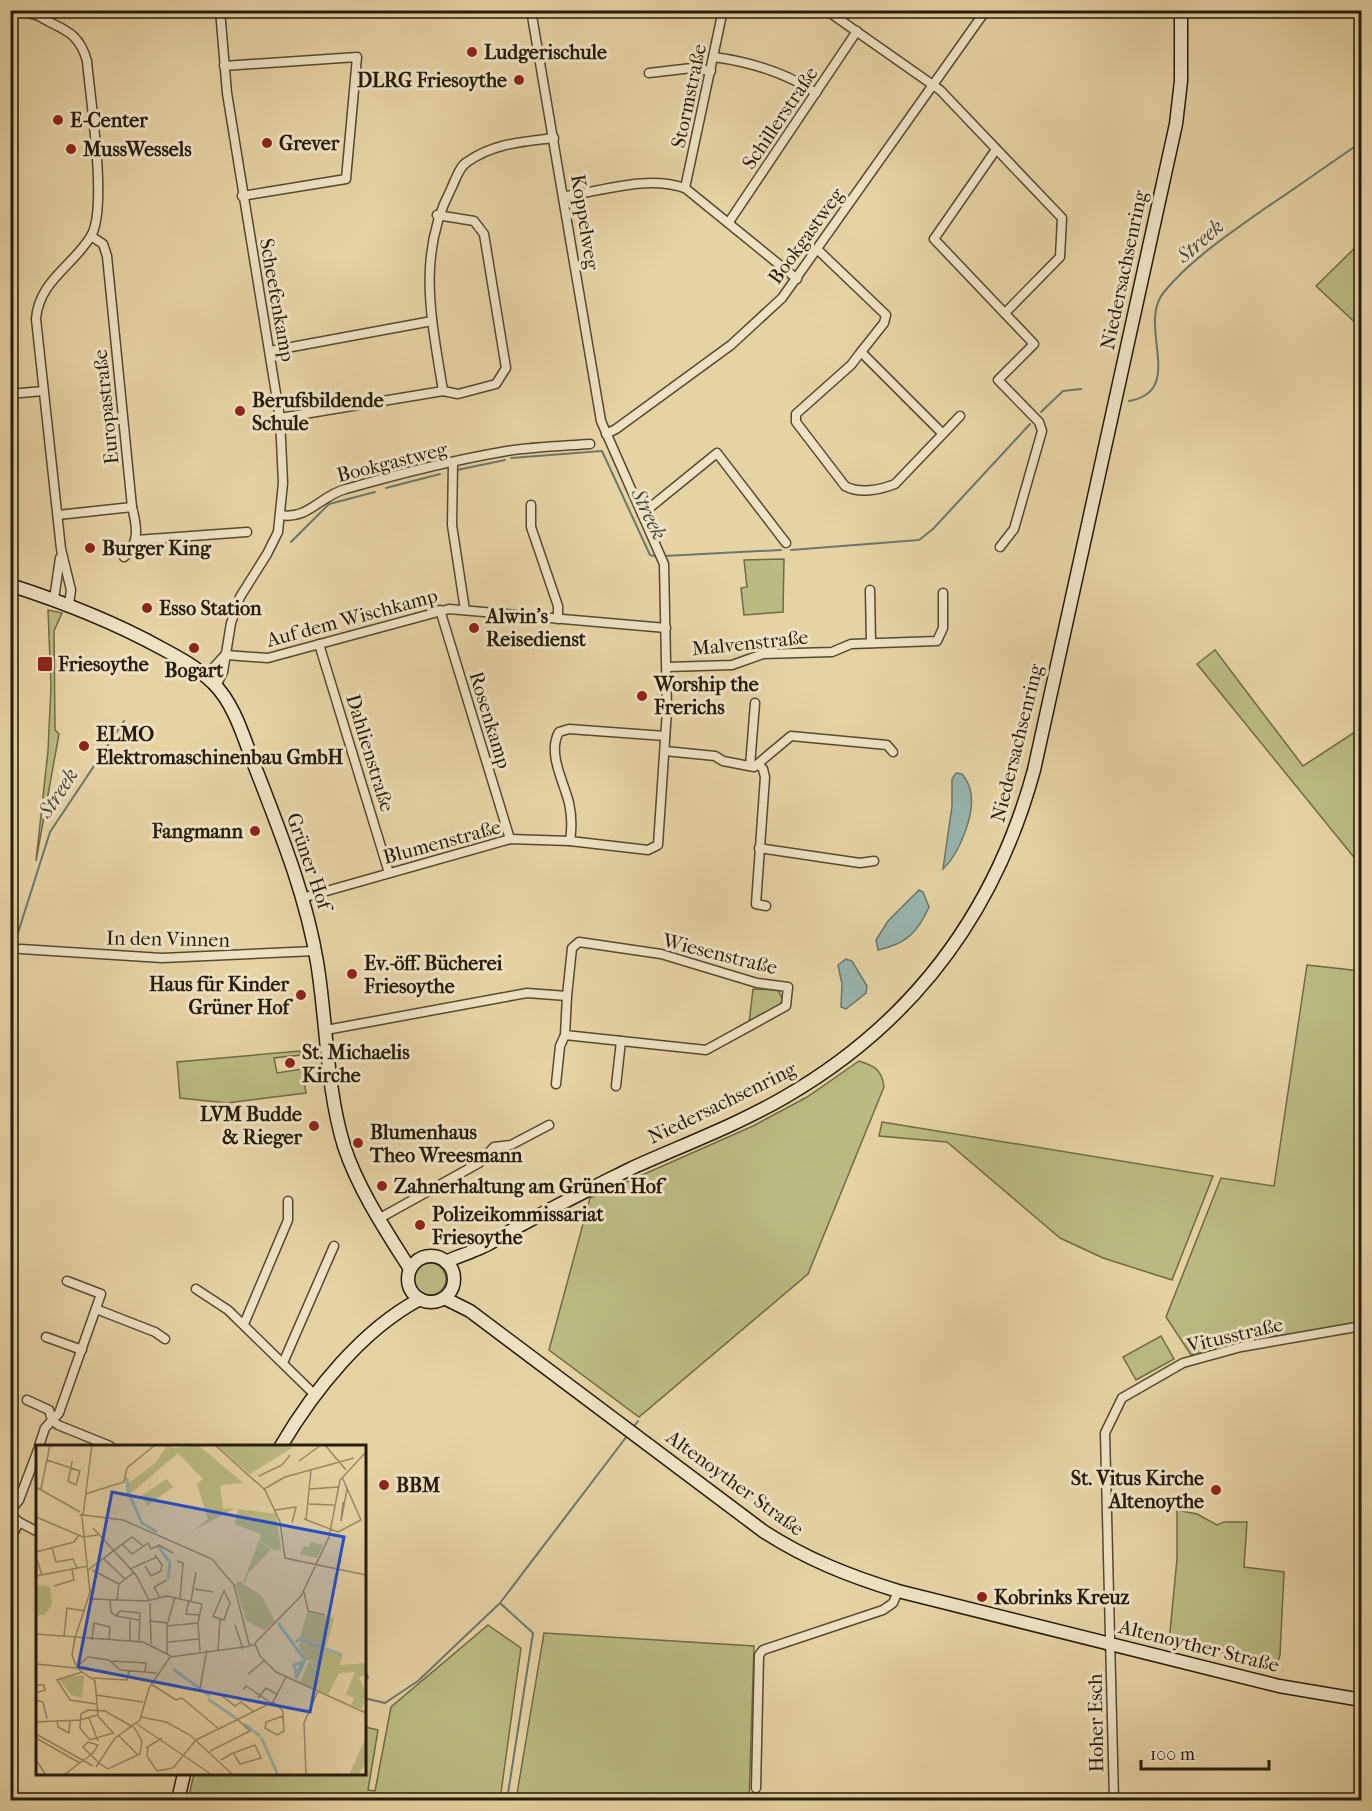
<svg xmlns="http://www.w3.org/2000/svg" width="1372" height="1811" viewBox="0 0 1372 1811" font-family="'IM FELL French Canon',serif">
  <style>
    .green { fill: #babb82; stroke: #706b46; stroke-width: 1.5 }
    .water { fill: #98b6af; stroke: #6a786d; stroke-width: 1.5 }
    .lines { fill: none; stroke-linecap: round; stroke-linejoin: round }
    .stream { stroke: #6a786d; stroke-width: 2 }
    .street-casing { stroke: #564930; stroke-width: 11 }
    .secondary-casing { stroke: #261b0a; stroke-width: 15 }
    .street { stroke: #efe2c4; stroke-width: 8 }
    .secondary { stroke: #efe2c4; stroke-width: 12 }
    .poi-dot { fill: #8f2418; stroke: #efe2c4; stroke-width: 2 }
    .labels { text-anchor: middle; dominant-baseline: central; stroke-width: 6; stroke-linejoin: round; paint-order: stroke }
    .poi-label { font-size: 20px; font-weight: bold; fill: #261b0a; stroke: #efe2c4; text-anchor: start }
    .street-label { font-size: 20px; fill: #261b0a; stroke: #efe2c4 }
    .water-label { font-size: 21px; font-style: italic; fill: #484a3c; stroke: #efe2c4 }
    .inset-river { fill: none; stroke: #98b6af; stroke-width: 3 }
    .inset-road { fill: none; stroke: #998966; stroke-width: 1.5 }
    .view { fill: #1d4ed8; fill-opacity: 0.15; stroke: #1d4ed8; stroke-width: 3 }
    .inset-edge { fill: none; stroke: #261b0a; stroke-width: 3 }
  </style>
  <rect width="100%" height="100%" fill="#e6d3a4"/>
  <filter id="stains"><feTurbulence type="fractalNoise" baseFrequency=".00333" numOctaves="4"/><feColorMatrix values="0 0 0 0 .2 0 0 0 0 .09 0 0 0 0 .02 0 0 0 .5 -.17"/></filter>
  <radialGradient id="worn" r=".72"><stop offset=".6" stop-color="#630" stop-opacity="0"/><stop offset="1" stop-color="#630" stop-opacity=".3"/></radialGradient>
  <g class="green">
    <path d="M1361 242V328L1316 286Z"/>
    <path d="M784 559 783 612 744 615 741 588 747 587 744 560Z"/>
    <path d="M48 610 62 613 54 631 55 730 59 734 36 861 48 751 51 686Z"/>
    <path d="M1215 650 1303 766 1361 728V866L1197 664Z"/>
    <path d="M1307 965 1361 971V1317L1346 1328 1268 1337 1191 1355 1166 1317 1221 1178 1274 1186Z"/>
    <path d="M753 989 778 990 783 1000 779 1006 749 1023Z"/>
    <path d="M300 1051 301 1055 274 1058 277 1073 302 1069 306 1093 227 1103 180 1098 177 1062Z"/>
    <path d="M859 1061C875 1066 882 1070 884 1087L808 1274 639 1417 549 1350 590 1198 753 1126 807 1097Z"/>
    <path d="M882 1122 1213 1176 1172 1280 1103 1258 1060 1238 947 1142 879 1136Z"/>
    <circle cx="430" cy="1279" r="16"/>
    <path d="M1161 1336 1174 1359 1136 1380 1123 1357Z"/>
    <path d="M1177 1510 1197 1514 1217 1525 1224 1522H1247L1244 1567 1284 1572 1280 1655 1277 1664 1169 1642 1177 1559Z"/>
    <path d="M488 1625 521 1648 500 1800H188L194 1774H364L365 1727 378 1730 368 1790 375 1791 391 1707Z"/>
    <path d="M544 1633 754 1646 749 1800H516Z"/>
  </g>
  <g class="water">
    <path d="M956 773 962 774C964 777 968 782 969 786 978 809 960 853 943 869L952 806V779Z"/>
    <path d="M919 890 923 892 929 907C918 932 906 944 878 950L876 940 888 921Z"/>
    <path d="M846 959 852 961 867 986 866 993 846 1009 841 1007 842 984 838 965Z"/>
  </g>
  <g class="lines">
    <g class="stream">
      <path d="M1129 401C1187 391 1136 325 1164 292 1192 258 1232 232 1267 207 1299 186 1330 163 1362 142"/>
      <path d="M1041 412 1063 391 1081 389"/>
      <path d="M511 458 602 451 650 555 658 557"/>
      <path d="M457 470 505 460"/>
      <path d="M386 488 440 474"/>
      <path d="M291 542 329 504 375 492"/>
      <path d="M791 550 919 540 933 529 1030 424"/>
      <path d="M664 556 781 550"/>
      <path d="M10 958 50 832 124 721"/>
      <path d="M632 1429 638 1421"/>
      <path d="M500 1603 533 1633 507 1800"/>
      <path d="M364 1667 368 1678 364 1679"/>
      <path d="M364 1698 385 1703 418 1681 500 1603 627 1436"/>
    </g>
    <g class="street-casing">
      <g id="street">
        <path d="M14 10 35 15"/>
        <path d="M30 10C55 30 77 25 87 61 90 98 108 208 91 236 73 266 39 281 36 319L61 549 71 590 69 604"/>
        <path d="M826 10 940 90 1062 218 1060 257 1005 313"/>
        <path d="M714 57C750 62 785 72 816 93"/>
        <path d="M224 66 357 57 346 179 242 196"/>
        <path d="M649 73 692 68 711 71"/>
        <path d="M995 151 934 239 1034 344 998 380 1039 422 1042 431 1014 529 1000 547"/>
        <path d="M685 188 723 10"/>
        <path d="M565 196C604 191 646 175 685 188L797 279"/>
        <path d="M729 222 857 31"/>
        <path d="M818 250 886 315 884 323 861 352 942 433"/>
        <path d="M270 351 432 321"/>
        <path d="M861 352 851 365 796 414V422L845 486C859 494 880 490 895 484L960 416"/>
        <path d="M443 391C432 321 416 256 451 189 455 181 459 167 467 162 494 143 522 142 554 138"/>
        <path d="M10 394 43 391"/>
        <path d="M280 418 443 391 458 394 496 384 506 368 484 234 474 221 437 215"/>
        <path d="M606 434 616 429 731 345 782 298 986 10"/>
        <path d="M453 464 452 525 465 610"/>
        <path d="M531 505V527L558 606V619"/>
        <path d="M642 514 717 453 786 543"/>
        <path d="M58 515 132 507 107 256 103 244 91 236"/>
        <path d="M281 515C308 520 321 495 346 489 398 474 454 460 507 451 534 447 562 446 590 444"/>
        <path d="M136 540 247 532"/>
        <path d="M124 557C140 544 137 526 132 507"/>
        <path d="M870 590 871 643"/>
        <path d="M54 599 60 558"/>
        <path d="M440 610 510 839"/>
        <path d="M319 644 389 873"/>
        <path d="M226 655 268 658 449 609 666 628"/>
        <path d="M668 667 732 665 763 654 832 652 851 644 937 641 943 628V593"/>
        <path d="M206 676 225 655"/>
        <path d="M216 686 223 672 231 623 240 597 267 554 278 532 283 483 280 418 227 93 220 10"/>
        <path d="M665 751 715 756 723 761 754 767 791 736 887 745 893 752"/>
        <path d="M758 764 763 769 765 777 756 904 766 906"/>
        <path d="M750 766 755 703"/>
        <path d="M570 841C572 828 572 816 569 803 564 782 547 753 559 732L569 729 665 736"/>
        <path d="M759 848 860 863 874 861"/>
        <path d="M302 898 510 839 570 841 648 850 658 845 667 710 664 564 601 421 531 10"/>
        <path d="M21 949 162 958 315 951"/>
        <path d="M326 1030 527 993 567 996 572 948 579 942 661 954 757 983 788 987 786 1006 706 1050 565 1035 567 996"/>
        <path d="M556 1084 560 1046 565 1035"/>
        <path d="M616 1086 621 1041"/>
        <path d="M380 1218 479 1163 494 1147 511 1145 549 1125"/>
        <path d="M196 1289 228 1310 315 1395"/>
        <path d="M96 1309 155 1332 165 1339"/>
        <path d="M244 1324 288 1220V1201"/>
        <path d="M46 1337 82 1350"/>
        <path d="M283 1363 334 1246"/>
        <path d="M27 1400 49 1410 52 1420 58 1425 110 1446"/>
        <path d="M39 1446 45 1428 59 1413 101 1294 67 1281"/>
        <path d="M10 1511 19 1500 38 1450"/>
        <path d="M10 1514 19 1522 38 1532"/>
        <path d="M10 1540 19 1522"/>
        <path d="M756 1788 759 1655 763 1650 883 1610 893 1603 898 1591"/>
        <path d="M1114 1800 1105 1433 1122 1398 1183 1363 1241 1347 1362 1326"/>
      </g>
    </g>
    <g class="secondary-casing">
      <g id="secondary">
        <path d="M10 585C63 602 112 621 161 648 180 658 198 668 213 683 236 705 245 743 257 772 281 834 306 896 317 962 327 1022 326 1087 344 1146 358 1189 386 1231 410 1269"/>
        <circle cx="431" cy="1279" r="23"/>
        <path d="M446 1262C455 1257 465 1255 475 1250 492 1244 507 1232 523 1224 559 1204 596 1186 632 1168 683 1145 737 1125 785 1097 913 1023 995 913 1034 770L1176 124 1181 81V10"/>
        <path d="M444 1298 470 1311 763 1531C806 1559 849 1576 898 1591L1279 1686 1362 1700"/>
        <path d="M281 1446C314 1390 362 1330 420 1299"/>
        <path d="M178 1800 184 1774"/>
      </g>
    </g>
    <use href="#street" class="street"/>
    <use href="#secondary" class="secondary"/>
  </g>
  <g class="poi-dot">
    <circle cx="472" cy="52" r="6"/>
    <circle cx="519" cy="80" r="6"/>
    <circle cx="58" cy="120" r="6"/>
    <circle cx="267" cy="143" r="6"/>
    <circle cx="71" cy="149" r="6"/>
    <circle cx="240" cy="411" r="6"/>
    <circle cx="90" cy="548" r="6"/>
    <circle cx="147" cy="608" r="6"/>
    <circle cx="474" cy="628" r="6"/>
    <circle cx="194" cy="648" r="6"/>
    <rect x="37" y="656" width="16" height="16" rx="3"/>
    <circle cx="642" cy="696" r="6"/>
    <circle cx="84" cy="746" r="6"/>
    <circle cx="255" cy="831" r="6"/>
    <circle cx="352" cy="974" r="6"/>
    <circle cx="301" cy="995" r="6"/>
    <circle cx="290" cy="1063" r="6"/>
    <circle cx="314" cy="1126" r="6"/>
    <circle cx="358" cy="1143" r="6"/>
    <circle cx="382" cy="1186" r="6"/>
    <circle cx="420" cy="1225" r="6"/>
    <circle cx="384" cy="1485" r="6"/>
    <circle cx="1216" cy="1490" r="6"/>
    <circle cx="982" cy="1597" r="6"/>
  </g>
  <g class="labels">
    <g class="poi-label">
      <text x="484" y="52">Ludgerischule</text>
      <text x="507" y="80" text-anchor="end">DLRG Friesoythe</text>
      <text x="70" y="120">E-Center</text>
      <text x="279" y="143">Grever</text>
      <text x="83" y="149">MussWessels</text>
      <text x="252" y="400">Berufsbildende<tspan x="252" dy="23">Schule</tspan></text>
      <text x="102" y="548">Burger King</text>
      <text x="159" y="608">Esso Station</text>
      <text x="486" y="616">Alwin's<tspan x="486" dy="23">Reisedienst</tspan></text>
      <text x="58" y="664">Friesoythe</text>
      <text x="194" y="670" text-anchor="middle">Bogart</text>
      <text x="654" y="684">Worship the<tspan x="654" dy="23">Frerichs</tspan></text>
      <text x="96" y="734">ELMO<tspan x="96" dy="23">Elektromaschinenbau GmbH</tspan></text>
      <text x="243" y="831" text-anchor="end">Fangmann</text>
      <text x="364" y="963">Ev.-öff. Bücherei<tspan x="364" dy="23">Friesoythe</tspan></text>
      <text x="289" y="984" text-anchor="end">Haus für Kinder<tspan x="289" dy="23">Grüner Hof</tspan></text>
      <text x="302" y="1052">St. Michaelis<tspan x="302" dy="23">Kirche</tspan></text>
      <text x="302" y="1114" text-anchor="end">LVM Budde<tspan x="302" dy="23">&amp; Rieger</tspan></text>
      <text x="370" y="1132">Blumenhaus<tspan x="370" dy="23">Theo Wreesmann</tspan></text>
      <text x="394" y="1186">Zahnerhaltung am Grünen Hof</text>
      <text x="432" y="1214">Polizeikommissariat<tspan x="432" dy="23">Friesoythe</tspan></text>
      <text x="1204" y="1478" text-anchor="end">St. Vitus Kirche<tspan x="1204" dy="23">Altenoythe</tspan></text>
      <text x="396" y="1485">BBM</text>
      <text x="994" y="1597">Kobrinks Kreuz</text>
    </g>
    <g class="street-label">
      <text transform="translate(689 96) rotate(-78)">Stormstraße</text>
      <text transform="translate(780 118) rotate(-56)">Schillerstraße</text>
      <text transform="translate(585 222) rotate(81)">Koppelweg</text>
      <text transform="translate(806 236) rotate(-54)">Bookgastweg</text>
      <text transform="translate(1124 270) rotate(-78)">Niedersachsenring</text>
      <text transform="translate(277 300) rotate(80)">Scheefenkamp</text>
      <text transform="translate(106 407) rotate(-96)">Europastraße</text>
      <text transform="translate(392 462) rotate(-14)">Bookgastweg</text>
      <text transform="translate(352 618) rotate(-15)">Auf dem Wischkamp</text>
      <text transform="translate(750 643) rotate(-6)">Malvenstraße</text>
      <text transform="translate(490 720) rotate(73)">Rosenkamp</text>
      <text transform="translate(1017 743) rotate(-76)">Niedersachsenring</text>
      <text transform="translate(370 753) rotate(73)">Dahlienstraße</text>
      <text transform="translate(442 842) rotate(-15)">Blumenstraße</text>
      <text transform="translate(309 861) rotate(71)">Grüner Hof</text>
      <text transform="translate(168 939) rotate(1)">In den Vinnen</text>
      <text transform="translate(720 954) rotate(14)">Wiesenstraße</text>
      <text transform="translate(722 1103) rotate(-26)">Niedersachsenring</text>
      <text transform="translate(1235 1335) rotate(-13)">Vitusstraße</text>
      <text transform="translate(735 1483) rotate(36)">Altenoyther Straße</text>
      <text transform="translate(1199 1646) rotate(14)">Altenoyther Straße</text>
      <text transform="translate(1096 1723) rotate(-91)">Hoher Esch</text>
    </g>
    <g class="water-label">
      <text transform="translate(1200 241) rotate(-41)">Streek</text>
      <text transform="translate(649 514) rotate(64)">Streek</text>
      <text transform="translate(58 793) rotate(-57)">Streek</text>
    </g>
  </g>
  <g transform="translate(36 1445)">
    <rect width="330" height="330" fill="#e6d3a4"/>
    <path d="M132 0 138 3 162 0 207 38 184 40 187 64 199 63 157 86 172 74 161 39 167 34 142 8 94 49 92 39 119 18ZM180 0H253L256 3 214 29ZM131 34 137 42 111 61 105 51ZM203 64 240 69 245 104 239 106 223 95 225 89 198 79ZM223 96 235 104 212 129 209 138 207 137ZM275 97 287 100 281 113 264 109 268 101 273 102ZM203 136 225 150 239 176 228 185 210 176 199 139ZM8 140 14 142 16 159 9 170H3L0 174V141ZM271 167 298 173 290 203 264 193ZM266 196 306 211 304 220 330 218V230L323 232 330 248 326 264 315 260 318 253 310 249 319 227 303 228 292 250 264 237 273 217 280 219 270 214 262 200ZM48 230 46 253 35 250 22 233ZM330 292V317L322 330H313Z" fill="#babb82"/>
    <path class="inset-river" d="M91 33 92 47 106 78 121 87M122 101 134 118 132 134M242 178 269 215 260 234M260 197 264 194 306 210M266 217V219L260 229 258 220ZM137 224 174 251M172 254 201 274M208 279 224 291M225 292 242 330"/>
    <path class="inset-road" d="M179 0 229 45 244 77 249 113 330 130M289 0 310 25M11 15 44 26 40 40 32 36 35 23 36 16M263 16 285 0M223 31 246 20 254 10M0 42 44 67M5 44 14 0M228 44 249 32 318 13M274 44 302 42M49 49 88 37 91 23 119 0M307 57 305 76 311 44M273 59 298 60M239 65 260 62 256 78M47 68 44 71 47 70 56 0M47 70 87 75 176 114 198 140 213 199 219 201M0 72 47 92 62 90M268 74 302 87 325 75 306 32M270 75 275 25M57 83 100 130 113 155M86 99 96 109 112 98 115 104 123 100 137 108M16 103 20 117 37 114 41 123M0 107 38 97 43 90M0 112 6 130M67 113 89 134M141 116 147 118 144 153M109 121 115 131 125 126 126 120 119 110M94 124 121 112M52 125 96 92 107 101M56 125 83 139M0 131 52 121M18 141 38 135 36 125M159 144 177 147M268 147 272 166 289 170M124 153 118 142 131 135M53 154 111 156 131 151 166 159 162 178 164 206M74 155 75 167 80 171 103 175M81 155 83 139 98 127M153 155 150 169 164 170M155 156 160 127M114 158 115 199M80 171 84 166 104 168 103 197M113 176 132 178M199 180 207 204M131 181 162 178M0 189 107 197 135 211M28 191 31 163 49 166M56 195 58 178 74 182 73 196M94 196V175M132 197 163 194M219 198 265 151 293 92 304 35 330 7M219 198 224 211 240 227 330 268M182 206 184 174 177 171 188 146 194 158 188 175 184 174M131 209V180L139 152M75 216 110 218 109 227M0 219 40 223M43 220 52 212 73 215 84 225 121 228M40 221 36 210 39 193 54 147 46 72M42 224 59 236 62 271 78 289M46 227 21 235 34 255 60 259M212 229 228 216M57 233 91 235 93 226M115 239 140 255 146 253 183 284M0 240H8L9 245 0 248M164 243 171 205M207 245 210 241 235 258M60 250 107 257M186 251 199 261 205 257 218 267M222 253 230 243 242 250M0 255 7 257 11 274M237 257 246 265 247 267V271L248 286 241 290 229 283 230 277 247 271M105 272 130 277 154 290 197 330M53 273 62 296M21 275 22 282 33 288 34 275M0 277 44 275 61 270M101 279 176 330M77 288 54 295 44 283 45 269 52 265 69 266 97 282M0 289 57 321M82 290 102 310M0 293 44 318M160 295 237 257 250 232M110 303 126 293M112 303 111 311 121 326 137 323M174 306 214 286 202 275M50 314 54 310H55L57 308 62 300 52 297 47 302 63 318 72 324 104 309 106 296 98 282M0 315 10 330M185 315 195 309 219 300 225 313 204 319 198 309M60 322 79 293 104 275 113 243 134 212 215 201M137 323 160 295M28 330 49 314M270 330 268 278 282 246"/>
    <path class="view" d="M76 47 308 92 274 267 42 222Z"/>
    <rect width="330" height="330" class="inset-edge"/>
  </g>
  <rect width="1372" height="1811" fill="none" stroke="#e6d3a4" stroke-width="36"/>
  <rect x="12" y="12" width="1348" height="1787" fill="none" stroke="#261b0a" stroke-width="3"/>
  <rect x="18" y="18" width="1336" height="1775" fill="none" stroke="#261b0a" stroke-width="1.5"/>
  <path d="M1141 1760v9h128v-9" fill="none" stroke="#261b0a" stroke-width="3"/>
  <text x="1150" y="1760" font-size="18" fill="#261b0a" stroke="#efe2c4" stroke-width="4.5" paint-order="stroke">100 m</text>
  <rect width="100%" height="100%" filter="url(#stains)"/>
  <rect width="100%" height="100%" fill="url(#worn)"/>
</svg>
